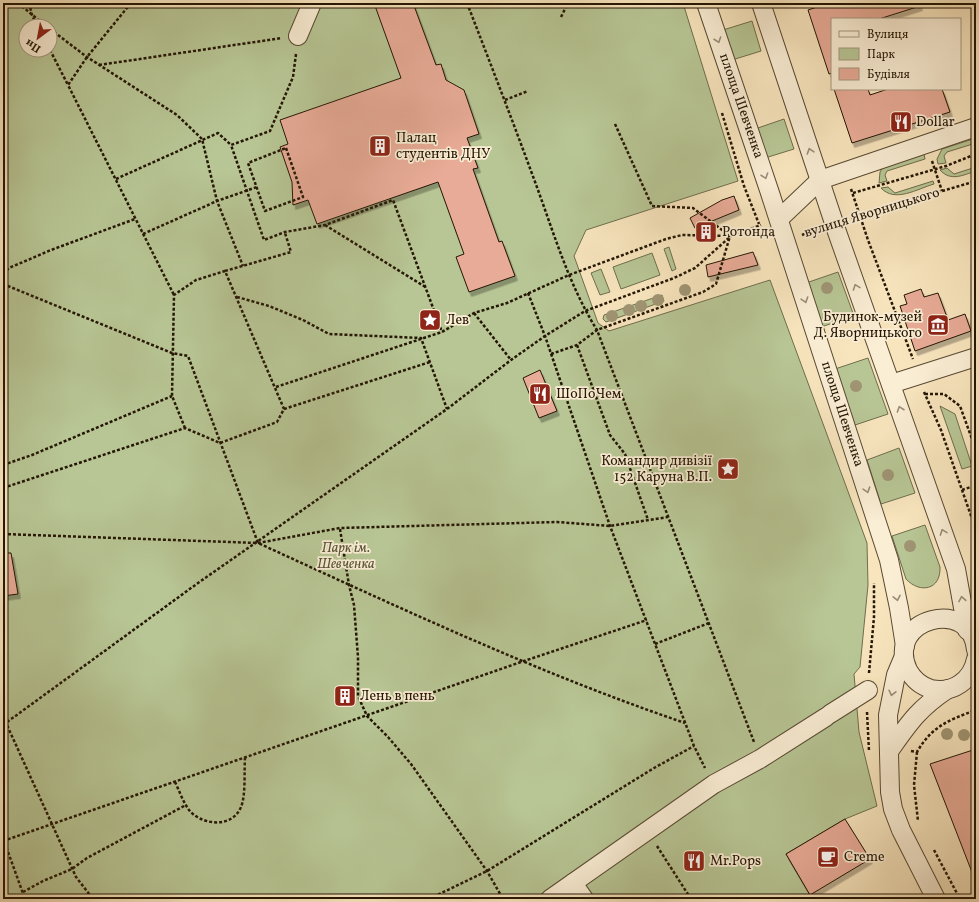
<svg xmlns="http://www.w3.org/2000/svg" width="979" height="902" viewBox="0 0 979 902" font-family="Vollkorn,serif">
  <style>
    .green { fill: #b8c695; stroke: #6e6e4c; fill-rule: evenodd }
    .building { fill: #e8ab97; stroke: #241604; filter: url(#shadow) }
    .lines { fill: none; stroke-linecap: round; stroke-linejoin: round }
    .minor-casing { stroke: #594a32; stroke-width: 20 }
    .path { stroke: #241604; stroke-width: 2.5; stroke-dasharray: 3 2; stroke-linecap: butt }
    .minor { stroke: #faeed5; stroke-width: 18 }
    .tree { fill: #a09574 }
    .oneway { stroke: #9a8d77 }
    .labels { text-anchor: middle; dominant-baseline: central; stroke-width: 3.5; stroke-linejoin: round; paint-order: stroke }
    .street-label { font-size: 14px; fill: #241604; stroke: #faeed5 }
    .poi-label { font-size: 14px; fill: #241604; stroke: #faeed5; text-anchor: start }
    .park-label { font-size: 14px; font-style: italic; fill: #585437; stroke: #faeed5 }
  </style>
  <defs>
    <filter id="shadow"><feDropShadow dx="2.5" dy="4.5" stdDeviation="0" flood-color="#0004"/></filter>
  </defs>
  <rect width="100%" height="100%" fill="#f8e5be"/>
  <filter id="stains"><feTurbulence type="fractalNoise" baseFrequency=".005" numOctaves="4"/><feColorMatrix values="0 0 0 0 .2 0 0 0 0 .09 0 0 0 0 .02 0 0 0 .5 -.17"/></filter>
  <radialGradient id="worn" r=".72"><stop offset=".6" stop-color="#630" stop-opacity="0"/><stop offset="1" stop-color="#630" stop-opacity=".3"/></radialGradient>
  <g class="green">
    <path d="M3 3H683L738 181 586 230 574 256 598 323 609 331 770 280 867 543 868 585 860 667 854 674 859 732 877 806 845 819 786 854 810 895 805 899H3ZM26 26H50V50H26Z"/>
    <path d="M752 21 761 51 732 60 723 30Z"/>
    <path d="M784 119 794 149 765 158 755 129Z"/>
    <path d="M976 138V143L947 152 944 156 946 163 938 164 937 159 942 149Z"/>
    <path d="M924 154 925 159 887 171 885 175 887 181 879 183 880 172 883 167Z"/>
    <path d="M976 167V171C963 175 951 182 940 170L947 168 954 174Z"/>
    <path d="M933 181 934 184C917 189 895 203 881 188L888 187 895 193Z"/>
    <path d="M669 247 676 269 672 271 664 249Z"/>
    <path d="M652 253 660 275 621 289 613 267Z"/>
    <path d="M601 269 610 292 600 295 591 273Z"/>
    <path d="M838 272 854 316 821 327 806 283Z"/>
    <path d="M662 295 664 301 606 322 603 319 604 315Z"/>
    <path d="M868 358 888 414 855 425 835 369Z"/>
    <path d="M940 406 955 414 972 466 962 469Z"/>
    <path d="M899 448 915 493 881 504 867 460Z"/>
    <path d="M925 525 940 567C941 590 920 594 906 579L892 536Z"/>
  </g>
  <g class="building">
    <path d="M374 3H413L436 65 441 64 446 80 464 90 479 134 467 138 478 168 473 169 499 242 502 241 515 276 469 292 456 257 464 254 438 182 317 224 308 200 293 205 292 182 280 147 288 144 280 120 401 78Z"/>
    <path d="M829 3H919L920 6 879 19H832V73L829 74 808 10Z"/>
    <path d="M834 89H868L870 95 888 89H942L950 112 852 143Z"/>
    <path d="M734 196 739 210 695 228 690 218 722 200Z"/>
    <path d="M753 252 758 265 708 277 706 265Z"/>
    <path d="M921 289 924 297 938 293 948 320 965 314 971 331 915 351 900 306 907 304 904 295Z"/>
    <path d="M540 370 557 411 539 418 523 378Z"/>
    <path d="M3 553H11L18 594 3 596Z"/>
    <path d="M976 749V880H975L930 764Z"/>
    <path d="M845 819 870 859 810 895 786 854Z"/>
  </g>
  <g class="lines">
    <g class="minor-casing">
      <g id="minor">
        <path d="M706 3 769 190 889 560 899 608 905 646"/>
        <path d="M761 3 837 232 956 569 967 630"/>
        <path d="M298 36 312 3"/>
        <path d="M779 219 820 180 976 127"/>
        <path d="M891 384 976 357"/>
        <path d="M976 650C972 596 884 618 908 670 913 679 921 686 931 689 953 694 972 680 976 659"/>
        <path d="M904 656 896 675 888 715 890 792 893 809 901 830 936 899"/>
        <path d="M830 714 868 690"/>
        <path d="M890 750C909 723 919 708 948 689"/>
        <path d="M573 883 584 899"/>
        <path d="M550 899 714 784 760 759 826 717"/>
      </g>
    </g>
    <g class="path">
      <path d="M18 3 46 26"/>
      <path d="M29 3 32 15 37 26"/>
      <path d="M131 3 87 57 68 85 174 295"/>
      <path d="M467 3C491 65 515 127 538 190 555 237 570 287 597 330L754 742"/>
      <path d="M561 17 568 3"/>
      <path d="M50 29 87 57 177 115 202 139 217 201 243 266"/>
      <path d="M50 50 68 85"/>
      <path d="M296 54 293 77 270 131 231 145 264 240 285 232 325 225 393 200 442 332"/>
      <path d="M99 65 282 38"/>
      <path d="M505 100 528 91"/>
      <path d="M722 113 744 186 759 224"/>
      <path d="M615 124 652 206 693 208 730 236"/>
      <path d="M286 148 303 197 265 211 248 163Z"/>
      <path d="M932 161 942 191"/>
      <path d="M116 179 218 133 231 145"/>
      <path d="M851 189 868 240 913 359"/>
      <path d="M853 193 946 166 976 154"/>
      <path d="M851 218 976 181"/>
      <path d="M325 225 427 288"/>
      <path d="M143 234 217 201 257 187"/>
      <path d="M802 235 818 229"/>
      <path d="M225 271 291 252 285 233"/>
      <path d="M3 274 9 268 51 250 135 219"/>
      <path d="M3 284 172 353 188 356 258 543C398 607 538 673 685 723"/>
      <path d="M528 293 545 336 610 526 694 746 705 768"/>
      <path d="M237 297 269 306 303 320 329 334 421 338 447 409"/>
      <path d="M474 313 511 360"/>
      <path d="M577 345 610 435 625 454 648 520"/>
      <path d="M551 354 577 345 597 330 703 292 716 284 730 236"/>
      <path d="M276 387 442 332 474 313 507 303 569 275 666 239 682 235 731 236 761 225"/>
      <path d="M924 392 941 430 976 530"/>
      <path d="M925 394H944L960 406 976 450"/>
      <path d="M284 409 430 362"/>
      <path d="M3 465 32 455 172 396"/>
      <path d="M3 488 185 428 220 443 277 422 284 409 225 271 196 280 174 295 172 396 185 428"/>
      <path d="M962 490 976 485"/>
      <path d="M340 529 349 585 354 605 358 657V696L367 716 388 737 411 764 487 871 503 899"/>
      <path d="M3 534 258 543 340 528 557 522 610 526 668 517"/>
      <path d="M655 644 709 623"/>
      <path d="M869 673 874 617V583"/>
      <path d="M3 681 5 696 6 723 76 877 93 899"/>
      <path d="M867 712 869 751"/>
      <path d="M3 725 198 583 447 409 511 360 545 336 585 311 674 278 695 268 731 236"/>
      <path d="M911 751 917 752C932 726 949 720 976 710"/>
      <path d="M917 752 914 785 918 821"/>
      <path d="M175 782C179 790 183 802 189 810 201 825 232 829 241 807 246 795 244 771 245 758"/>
      <path d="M3 838 25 899"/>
      <path d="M3 841 524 661 647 620"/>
      <path d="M657 846 691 899"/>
      <path d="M934 850 960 899"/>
      <path d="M23 892 43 881 72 869 87 858 186 805"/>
      <path d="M429 899 487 871 654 768 694 746"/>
    </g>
    <use href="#minor" class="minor"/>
  </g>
  <g class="tree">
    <circle cx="827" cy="288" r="6"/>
    <circle cx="685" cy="290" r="6"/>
    <circle cx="658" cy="300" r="6"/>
    <circle cx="641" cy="306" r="6"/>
    <circle cx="629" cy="310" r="6"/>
    <circle cx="612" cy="316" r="6"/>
    <circle cx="856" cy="386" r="6"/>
    <circle cx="888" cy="475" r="6"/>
    <circle cx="910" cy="546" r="6"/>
    <circle cx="947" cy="734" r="6"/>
    <circle cx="964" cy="735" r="6"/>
  </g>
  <defs><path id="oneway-chevron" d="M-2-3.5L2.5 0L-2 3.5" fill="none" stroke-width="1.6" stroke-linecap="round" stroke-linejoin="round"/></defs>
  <g class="oneway">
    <use href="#oneway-chevron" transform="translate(718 40) rotate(71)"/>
    <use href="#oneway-chevron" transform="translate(810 151) rotate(-108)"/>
    <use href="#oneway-chevron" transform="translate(765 176) rotate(71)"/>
    <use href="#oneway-chevron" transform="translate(856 287) rotate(-110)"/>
    <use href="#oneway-chevron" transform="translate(805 300) rotate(72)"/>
    <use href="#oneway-chevron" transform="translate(900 409) rotate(-109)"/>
    <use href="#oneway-chevron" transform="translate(867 490) rotate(72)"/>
    <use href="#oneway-chevron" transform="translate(943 532) rotate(-110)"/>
    <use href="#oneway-chevron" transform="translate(897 598) rotate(78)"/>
    <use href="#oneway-chevron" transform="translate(962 599) rotate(-100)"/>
    <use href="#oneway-chevron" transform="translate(892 693) rotate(103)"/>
  </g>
  <defs>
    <g id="restaurant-square" transform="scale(1.15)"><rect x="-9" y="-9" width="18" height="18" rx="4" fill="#8f2418" stroke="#faeed5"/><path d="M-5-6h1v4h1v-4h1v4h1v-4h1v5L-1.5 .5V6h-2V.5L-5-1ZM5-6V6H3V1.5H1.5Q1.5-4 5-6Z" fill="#fff"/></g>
    <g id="building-square" transform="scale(1.15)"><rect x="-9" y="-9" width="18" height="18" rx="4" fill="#8f2418" stroke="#faeed5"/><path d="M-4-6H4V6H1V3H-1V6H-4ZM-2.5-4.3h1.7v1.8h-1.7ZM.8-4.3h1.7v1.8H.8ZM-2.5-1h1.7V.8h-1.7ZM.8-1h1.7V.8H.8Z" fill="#fff"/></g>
    <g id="sight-square" transform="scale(1.15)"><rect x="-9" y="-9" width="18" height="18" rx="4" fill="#8f2418" stroke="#faeed5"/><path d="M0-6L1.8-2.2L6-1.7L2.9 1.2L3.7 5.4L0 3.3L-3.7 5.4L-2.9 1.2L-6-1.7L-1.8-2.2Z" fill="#fff"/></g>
    <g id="museum-square" transform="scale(1.15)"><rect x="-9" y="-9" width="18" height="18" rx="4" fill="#8f2418" stroke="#faeed5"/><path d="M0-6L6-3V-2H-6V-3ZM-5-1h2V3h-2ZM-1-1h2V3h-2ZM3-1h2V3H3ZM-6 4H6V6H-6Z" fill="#fff"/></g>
    <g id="cafe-square" transform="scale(1.15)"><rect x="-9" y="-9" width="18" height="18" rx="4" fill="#8f2418" stroke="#faeed5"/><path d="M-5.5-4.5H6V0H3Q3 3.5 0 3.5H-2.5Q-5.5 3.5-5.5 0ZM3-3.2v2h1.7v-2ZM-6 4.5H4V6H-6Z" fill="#fff"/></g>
  </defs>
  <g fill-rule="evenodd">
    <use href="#restaurant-square" x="901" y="122"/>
    <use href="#building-square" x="380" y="146"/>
    <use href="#building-square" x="706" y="232"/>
    <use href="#sight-square" x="430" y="320"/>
    <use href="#museum-square" x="938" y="325"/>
    <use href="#restaurant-square" x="540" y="394"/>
    <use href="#sight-square" x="728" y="469"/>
    <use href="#building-square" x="345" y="696"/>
    <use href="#cafe-square" x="828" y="857"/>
    <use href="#restaurant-square" x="694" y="861"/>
  </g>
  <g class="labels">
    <g class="street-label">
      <text transform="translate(741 106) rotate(71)">площа Шевченка</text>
      <text transform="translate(872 213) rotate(-17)">вулиця Яворницького</text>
      <text transform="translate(842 414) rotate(72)">площа Шевченка</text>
    </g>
    <g class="poi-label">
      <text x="916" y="122">Dollar</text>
      <text x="396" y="138">Палац<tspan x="396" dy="16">студентів ДНУ</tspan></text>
      <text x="722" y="232">Ротонда</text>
      <text x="922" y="317" text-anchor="end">Будинок-музей<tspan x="922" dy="16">Д. Яворницького</tspan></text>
      <text x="446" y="320">Лев</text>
      <text x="556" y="394">ШоПоЧем</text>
      <text x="712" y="461" text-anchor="end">Командир дивізії<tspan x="712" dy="16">152 Каруна В.П.</tspan></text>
      <text x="360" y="696">Лень в пень</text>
      <text x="844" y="857">Creme</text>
      <text x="710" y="861">Mr.Pops</text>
    </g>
    <g class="park-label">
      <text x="346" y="548">Парк iм.<tspan x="346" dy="16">Шевченка</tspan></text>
    </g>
  </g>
  <rect width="979" height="902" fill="none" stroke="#f8e5be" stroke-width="16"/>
  <rect x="4" y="4" width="971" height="894" fill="none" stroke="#241604" stroke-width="2"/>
  <rect x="8" y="8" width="963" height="886" fill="none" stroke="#241604"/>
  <rect x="831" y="18" width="130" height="72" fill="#faeed5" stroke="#a49881"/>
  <rect x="839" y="31" width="20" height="6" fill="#faeed5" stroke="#a49881"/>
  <text x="867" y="38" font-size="12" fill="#241604">Вулиця</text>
  <rect x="839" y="48" width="20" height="12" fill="#b8c695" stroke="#a49881"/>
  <text x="867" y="58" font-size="12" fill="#241604">Парк</text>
  <rect x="839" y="68" width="20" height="12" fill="#e8ab97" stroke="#a49881"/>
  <text x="867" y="78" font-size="12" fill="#241604">Будівля</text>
  <g transform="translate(38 38) rotate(212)"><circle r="19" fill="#faeed5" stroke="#a49881"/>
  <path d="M0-3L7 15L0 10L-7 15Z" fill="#8f2418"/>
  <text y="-6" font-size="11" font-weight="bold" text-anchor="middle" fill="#241604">Пн</text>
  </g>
  <rect width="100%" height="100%" filter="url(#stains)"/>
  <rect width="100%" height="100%" fill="url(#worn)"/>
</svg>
